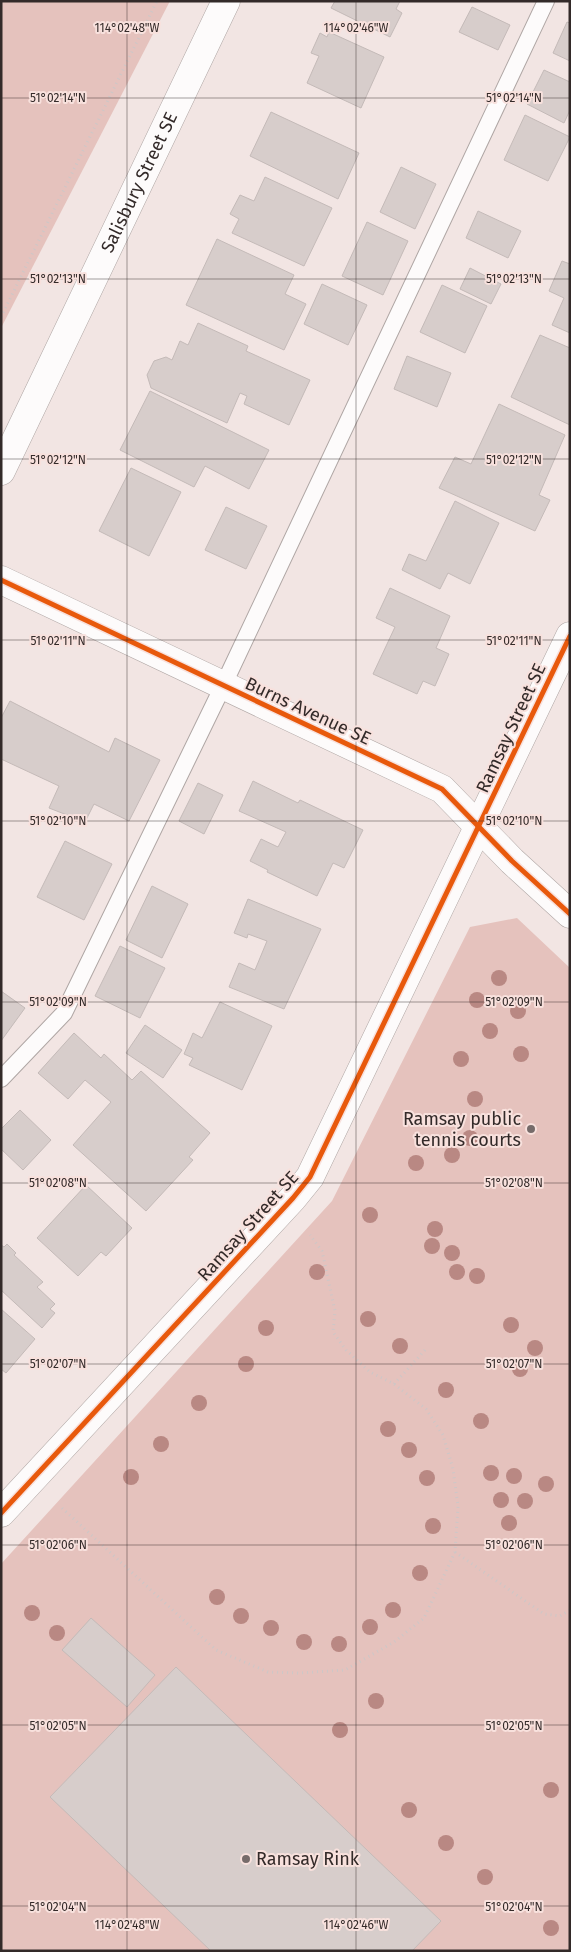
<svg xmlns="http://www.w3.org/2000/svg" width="571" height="1952" viewBox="0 0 571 1952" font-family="'Fira Sans',sans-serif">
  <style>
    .green { fill: #e5c2bd }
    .building { fill: #d7cdcb; stroke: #c4bab8 }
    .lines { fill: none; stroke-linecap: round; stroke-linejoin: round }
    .lane-casing { stroke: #afa6a4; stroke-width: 18 }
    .street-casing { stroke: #afa6a4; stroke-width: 29 }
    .path { stroke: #cdc7c7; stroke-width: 3; stroke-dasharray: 1 4; stroke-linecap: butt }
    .lane { stroke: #fdfbfb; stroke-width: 16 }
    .street { stroke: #fdfbfb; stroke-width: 28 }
    .cycleway-casing { stroke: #f8e1dd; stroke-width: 8 }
    .cycleway { stroke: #e8590c; stroke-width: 5 }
    .tree { fill: #b98883 }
    .ticks { fill: none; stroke: #332a29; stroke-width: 1; stroke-opacity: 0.45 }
    .poi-dot { fill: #766b6a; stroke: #f8e1dd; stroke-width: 2 }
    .labels { text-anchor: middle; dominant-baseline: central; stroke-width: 4; stroke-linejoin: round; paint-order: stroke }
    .street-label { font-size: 18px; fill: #332a29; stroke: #f8e1dd }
    .poi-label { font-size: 18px; fill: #332a29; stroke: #f8e1dd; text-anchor: end }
    .ticks-label { font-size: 12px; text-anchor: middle; fill: #332a29; stroke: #f8e1dd; stroke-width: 4; stroke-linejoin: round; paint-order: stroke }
  </style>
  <rect width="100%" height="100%" fill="#f2e5e3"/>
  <g class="green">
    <path d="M1 1H170L1 328Z"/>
    <path d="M517 918 570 968V1951H1V1564L332 1201 470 927Z"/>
  </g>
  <g class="building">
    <path d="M335 1H400L396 9 402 13 390 37 331 8Z"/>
    <path d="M472 7 510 25 498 50 459 32Z"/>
    <path d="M567 22 570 23V61L553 53Z"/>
    <path d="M329 32 384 57 361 108 307 83 319 56 311 53 320 33 327 37Z"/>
    <path d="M544 70 570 82V110L564 123 527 104Z"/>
    <path d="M271 112 359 153 338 199 250 156Z"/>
    <path d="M525 115 570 137 548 181 504 160Z"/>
    <path d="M401 167 436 184 415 229 380 212Z"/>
    <path d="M265 177 332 208 304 266 232 233 239 219 230 214 240 195 254 201Z"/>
    <path d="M478 211 521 231 508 258 466 238Z"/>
    <path d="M367 222 408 241 383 295 342 276Z"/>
    <path d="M217 239 294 275 285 294 306 304 284 350 186 305Z"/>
    <path d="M562 261 570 264V333L552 325 564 298 549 291Z"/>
    <path d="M470 268 501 284 491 304 460 289Z"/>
    <path d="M322 284 367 305 348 345 304 324Z"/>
    <path d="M442 285 487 306 465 353 420 332Z"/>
    <path d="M198 323 248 346 246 351 310 380 289 425 244 404 247 396 240 393 227 423 151 388 147 375 154 361 166 357 172 360 180 341 188 345Z"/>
    <path d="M540 335 570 348V425L511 397Z"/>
    <path d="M407 356 451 373 437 407 394 389Z"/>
    <path d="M150 391 269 450 249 489 205 466 194 487 120 450Z"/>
    <path d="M499 404 565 435 539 495 550 500 535 531 439 488 455 457 471 464Z"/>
    <path d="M131 468 181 492 149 556 99 531Z"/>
    <path d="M455 501 499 523 470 584 448 573 440 589 402 570 409 554 426 561Z"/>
    <path d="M226 507 267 526 246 569 205 550Z"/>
    <path d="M390 588 450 616 436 648 449 654 435 686 423 681 417 694 373 674 395 627 376 618Z"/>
    <path d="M10 701 109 752 115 738 160 760 129 821 94 804 85 822 49 808 59 786 1 759V718Z"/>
    <path d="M253 781 298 803 300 800 363 830 344 868 333 863 317 896 267 872 268 870 250 861 261 839 278 847 286 832 239 811Z"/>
    <path d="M198 783 223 795 204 834 179 821Z"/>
    <path d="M65 841 112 864 84 920 37 897Z"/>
    <path d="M152 886 188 904 162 958 126 940Z"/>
    <path d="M248 899 321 929 284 1009 229 987 239 963 255 970 267 941 248 934 247 938 234 933Z"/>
    <path d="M120 946 165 968 140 1018 95 996Z"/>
    <path d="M1 991 25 1008 1 1041Z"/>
    <path d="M220 1002 272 1026 242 1090 189 1065 193 1058 184 1054 193 1033 202 1038Z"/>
    <path d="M145 1025 182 1050 163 1078 126 1053Z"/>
    <path d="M74 1033 101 1058 104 1054 132 1080 141 1071 210 1133 189 1157 193 1160 146 1211 73 1145 111 1102 85 1080 68 1099 38 1073Z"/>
    <path d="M20 1110 51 1140 23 1170 1 1149V1129Z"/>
    <path d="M86 1185 132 1228 106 1256 101 1252 78 1276 37 1238Z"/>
    <path d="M7 1244 16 1253 14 1255 43 1282 37 1287 55 1304 50 1309 55 1313 42 1328 1 1290V1245L4 1247Z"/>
    <path d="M1 1309 35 1339 6 1373 1 1369Z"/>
    <path d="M91 1618 155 1675 127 1707 62 1650Z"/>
    <path d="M176 1667 441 1921 412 1951H211L50 1797Z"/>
  </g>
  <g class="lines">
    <g class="lane-casing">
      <path id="lane" d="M1 1079 64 1013 223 686 546 1"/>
    </g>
    <g class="street-casing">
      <g id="street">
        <path id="s1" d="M1 471 226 1"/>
        <path d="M1 580 442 789 512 861 570 914"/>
        <path d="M1 1513 293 1198 310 1177 570 636"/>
      </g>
    </g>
    <g class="path">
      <path d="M1 317 157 1"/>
      <path d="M394 1384 426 1349"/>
      <path d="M62 1508 216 1650 268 1672 300 1673 345 1670 394 1642 424 1618 455 1552 458 1506 453 1469 443 1435 426 1409 394 1384 370 1372 346 1350 333 1332 335 1311 322 1251 310 1235"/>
      <path d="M455 1552 544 1614 560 1616 570 1610"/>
    </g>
    <use href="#lane" class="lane"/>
    <use href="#street" class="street"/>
    <g class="cycleway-casing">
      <g id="cycleway">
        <path d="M1 580 442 789 512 861 570 914"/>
        <path d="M1 1513 293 1198 310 1177 570 636"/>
      </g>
    </g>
    <use href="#cycleway" class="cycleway"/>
  </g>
  <g class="tree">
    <circle cx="499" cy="978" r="8"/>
    <circle cx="477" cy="1000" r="8"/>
    <circle cx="518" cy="1011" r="8"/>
    <circle cx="490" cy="1031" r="8"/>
    <circle cx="521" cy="1054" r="8"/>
    <circle cx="461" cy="1059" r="8"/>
    <circle cx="475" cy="1099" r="8"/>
    <circle cx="470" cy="1138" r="8"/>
    <circle cx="452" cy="1155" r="8"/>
    <circle cx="416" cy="1163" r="8"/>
    <circle cx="370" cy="1215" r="8"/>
    <circle cx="435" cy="1229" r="8"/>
    <circle cx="432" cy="1246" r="8"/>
    <circle cx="452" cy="1253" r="8"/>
    <circle cx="317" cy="1272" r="8"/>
    <circle cx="457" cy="1272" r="8"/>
    <circle cx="477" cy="1276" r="8"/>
    <circle cx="368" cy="1319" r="8"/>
    <circle cx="511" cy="1325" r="8"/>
    <circle cx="266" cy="1328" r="8"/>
    <circle cx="400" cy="1346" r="8"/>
    <circle cx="535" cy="1348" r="8"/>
    <circle cx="246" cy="1364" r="8"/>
    <circle cx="520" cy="1369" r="8"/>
    <circle cx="446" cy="1390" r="8"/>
    <circle cx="199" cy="1403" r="8"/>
    <circle cx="481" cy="1421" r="8"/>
    <circle cx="388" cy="1429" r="8"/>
    <circle cx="161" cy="1444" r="8"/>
    <circle cx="409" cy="1450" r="8"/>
    <circle cx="491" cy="1473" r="8"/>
    <circle cx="514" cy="1476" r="8"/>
    <circle cx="131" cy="1477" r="8"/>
    <circle cx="427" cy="1478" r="8"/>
    <circle cx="546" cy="1484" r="8"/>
    <circle cx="501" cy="1500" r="8"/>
    <circle cx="525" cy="1501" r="8"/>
    <circle cx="509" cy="1523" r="8"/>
    <circle cx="433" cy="1526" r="8"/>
    <circle cx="420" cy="1573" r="8"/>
    <circle cx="217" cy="1597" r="8"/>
    <circle cx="393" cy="1610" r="8"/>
    <circle cx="32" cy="1613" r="8"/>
    <circle cx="241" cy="1616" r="8"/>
    <circle cx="370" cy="1627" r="8"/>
    <circle cx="271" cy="1628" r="8"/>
    <circle cx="57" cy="1633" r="8"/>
    <circle cx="304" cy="1642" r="8"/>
    <circle cx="339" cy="1644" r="8"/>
    <circle cx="376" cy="1701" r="8"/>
    <circle cx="340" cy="1730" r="8"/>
    <circle cx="551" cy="1790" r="8"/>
    <circle cx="409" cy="1810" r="8"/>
    <circle cx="446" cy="1843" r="8"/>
    <circle cx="485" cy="1877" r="8"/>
    <circle cx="551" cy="1928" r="8"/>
  </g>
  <path class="ticks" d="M127 1V1951M356 1V1951M1 98H570M1 279H570M1 459H570M1 640H570M1 821H570M1 1002H570M1 1183H570M1 1364H570M1 1545H570M1 1725H570M1 1906H570"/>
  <g class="poi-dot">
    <circle cx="531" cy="1129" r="5"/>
    <circle cx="246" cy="1859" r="5"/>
  </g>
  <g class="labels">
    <g class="street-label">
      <text stroke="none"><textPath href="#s1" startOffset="320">Salisbury Street SE</textPath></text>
      <text transform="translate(308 711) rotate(25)">Burns Avenue SE</text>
      <text transform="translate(511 728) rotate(-65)">Ramsay Street SE</text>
      <text transform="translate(248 1226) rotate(-48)">Ramsay Street SE</text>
    </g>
    <g class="poi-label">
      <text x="521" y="1119">Ramsay public<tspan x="521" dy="21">tennis courts</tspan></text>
      <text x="256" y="1859" text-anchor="start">Ramsay Rink</text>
    </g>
  </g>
  <g class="ticks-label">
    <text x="127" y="32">114°02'48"W</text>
    <text x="356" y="32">114°02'46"W</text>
    <text x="58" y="102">51°02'14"N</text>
    <text x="514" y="102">51°02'14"N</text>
    <text x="58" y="283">51°02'13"N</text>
    <text x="514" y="283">51°02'13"N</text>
    <text x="58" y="464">51°02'12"N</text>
    <text x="514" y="464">51°02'12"N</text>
    <text x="58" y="645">51°02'11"N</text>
    <text x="514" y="645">51°02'11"N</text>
    <text x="58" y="825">51°02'10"N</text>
    <text x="514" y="825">51°02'10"N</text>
    <text x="58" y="1006">51°02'09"N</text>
    <text x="514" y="1006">51°02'09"N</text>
    <text x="58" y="1187">51°02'08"N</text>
    <text x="514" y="1187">51°02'08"N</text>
    <text x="58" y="1368">51°02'07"N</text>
    <text x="514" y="1368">51°02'07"N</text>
    <text x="58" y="1549">51°02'06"N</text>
    <text x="514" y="1549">51°02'06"N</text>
    <text x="58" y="1730">51°02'05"N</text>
    <text x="514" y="1730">51°02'05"N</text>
    <text x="58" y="1911">51°02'04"N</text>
    <text x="514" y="1911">51°02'04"N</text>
    <text x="127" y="1929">114°02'48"W</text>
    <text x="356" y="1929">114°02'46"W</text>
  </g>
  <rect width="571" height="1952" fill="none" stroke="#332a29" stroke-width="5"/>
</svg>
